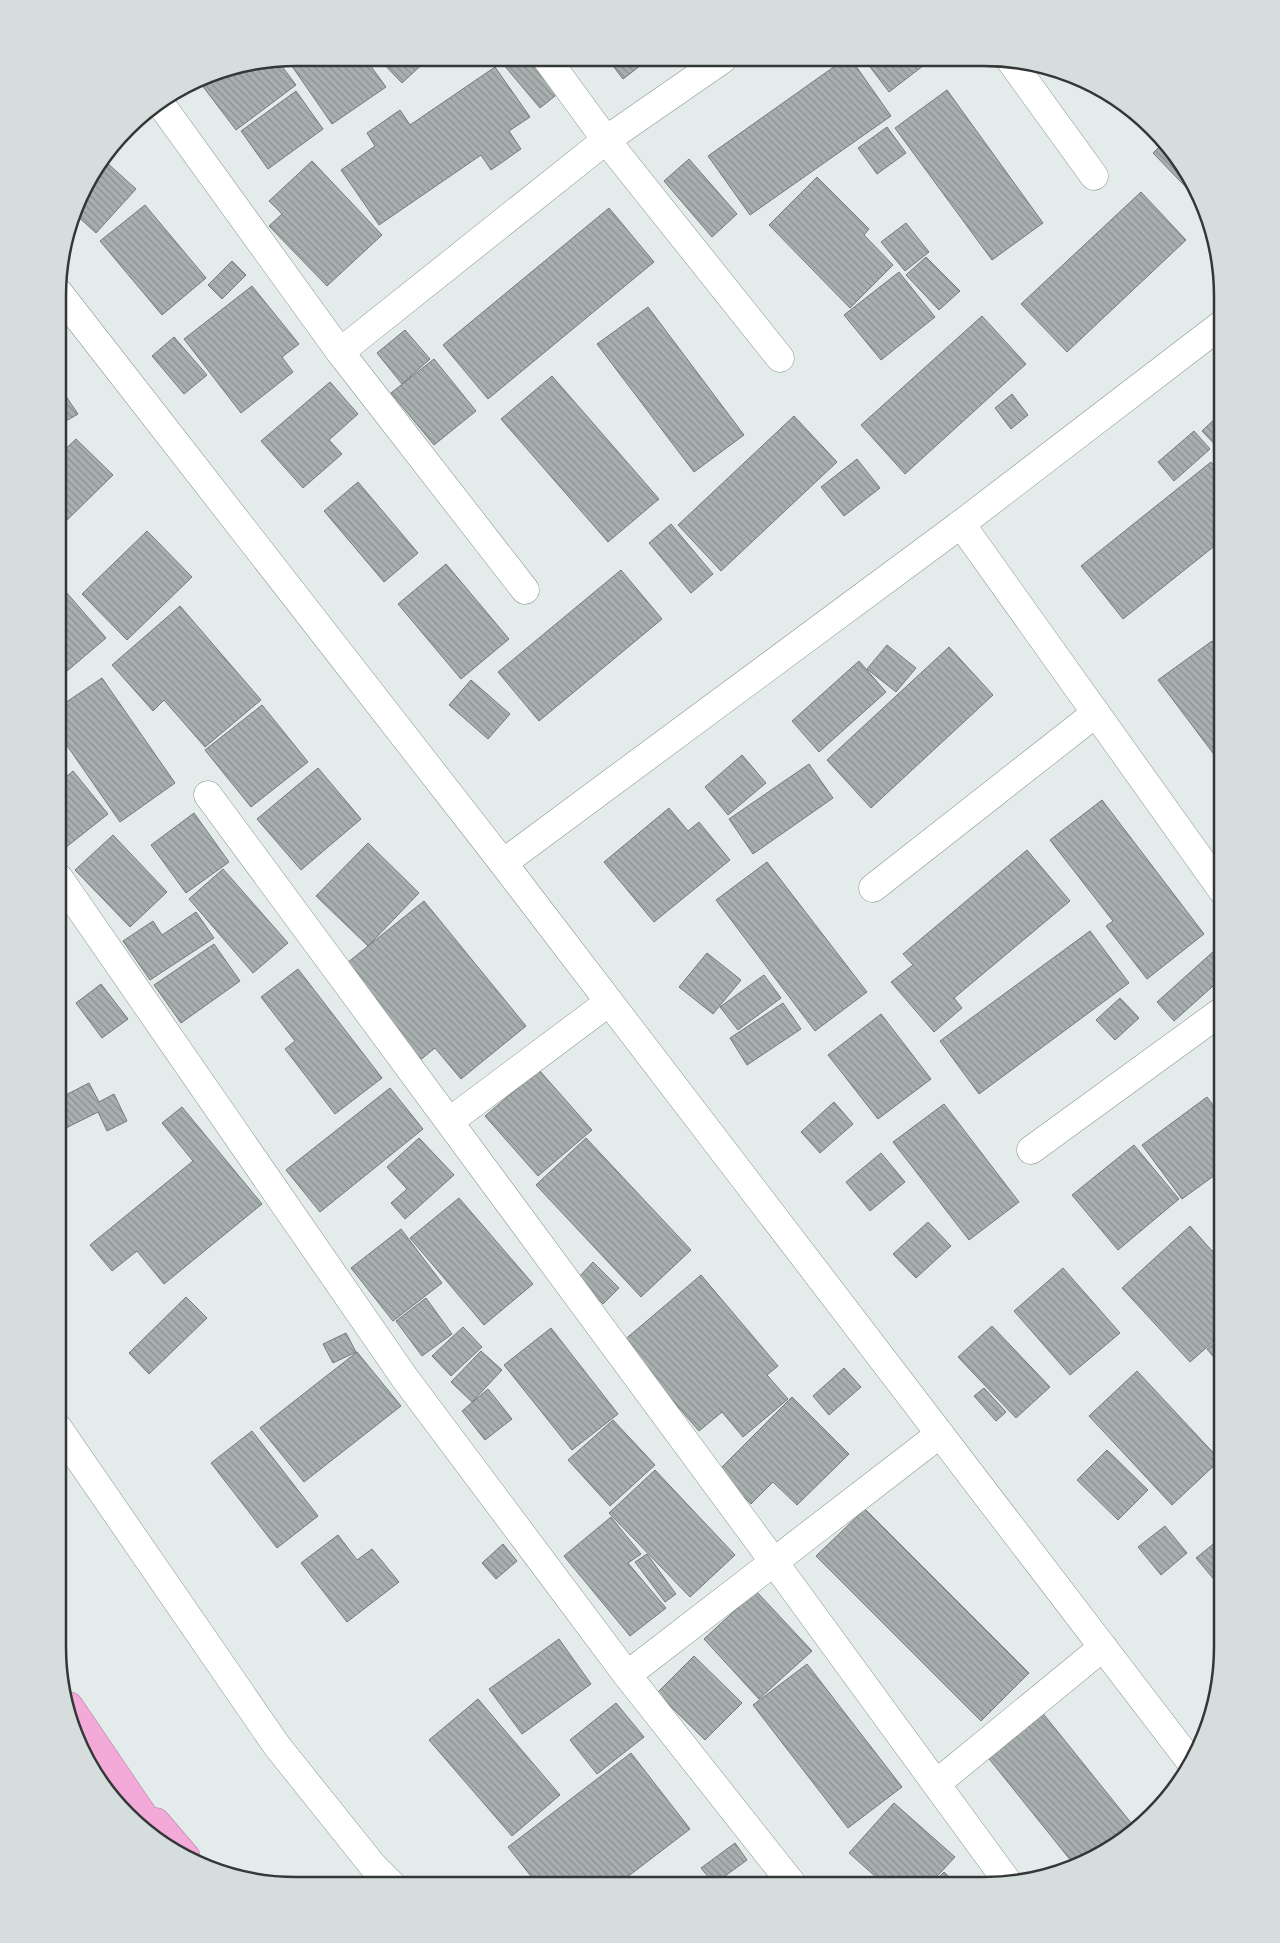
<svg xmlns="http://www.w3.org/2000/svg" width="1280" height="1943" viewBox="0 0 1280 1943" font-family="Inter,sans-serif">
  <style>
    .building { fill: url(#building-back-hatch); stroke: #747c7b }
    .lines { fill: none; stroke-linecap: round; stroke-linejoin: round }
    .street-casing { stroke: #8a9392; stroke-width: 29 }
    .highway-casing { stroke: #b182a0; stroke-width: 29 }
    .street { stroke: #fff; stroke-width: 28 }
    .highway { stroke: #f4aad8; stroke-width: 28 }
    .rim { fill: none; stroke: #343737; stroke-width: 2.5 }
  </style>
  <defs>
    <pattern id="building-back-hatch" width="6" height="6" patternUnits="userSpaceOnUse" patternTransform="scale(1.25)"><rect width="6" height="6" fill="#a8b0af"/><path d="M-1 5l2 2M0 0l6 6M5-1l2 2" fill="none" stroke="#8a908f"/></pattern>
  </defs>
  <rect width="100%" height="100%" fill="#e3eceb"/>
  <g class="building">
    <path d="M296 58H365L386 87 332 124 287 59Z"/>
    <path d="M378 58H429L402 83Z"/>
    <path d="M498 58H532L560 92 540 108Z"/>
    <path d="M607 58 649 59 623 79Z"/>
    <path d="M845 59H851L891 116 750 215 708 156Z"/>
    <path d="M864 59H932L889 92Z"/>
    <path d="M278 61 296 85 236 130 198 80 205 76Z"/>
    <path d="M495 67 530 117 509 131 521 149 491 170 481 155 379 225 341 170 375 146 367 133 400 110 410 125Z"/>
    <path d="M947 90 1043 223 992 260 895 128Z"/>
    <path d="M296 91 323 129 268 169 241 131Z"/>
    <path d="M887 127 906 153 877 174 858 148Z"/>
    <path d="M1164 142 1173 150 1205 207 1153 153Z"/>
    <path d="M689 159 737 214 712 237 664 181Z"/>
    <path d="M105 161 136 189 96 233 75 214 82 190Z"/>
    <path d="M312 161 382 235 327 286 269 226 282 214 269 201Z"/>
    <path d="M817 177 869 229 864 235 893 265 850 308 769 225Z"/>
    <path d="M1141 192 1186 240 1067 352 1021 304Z"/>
    <path d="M145 205 206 278 162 315 100 241Z"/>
    <path d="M609 208 654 262 488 399 443 345Z"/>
    <path d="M906 223 929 252 905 271 881 242Z"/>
    <path d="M926 257 960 291 939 310 906 275Z"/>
    <path d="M232 261 246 275 222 299 208 285Z"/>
    <path d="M899 272 935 317 881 360 844 315Z"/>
    <path d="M252 286 299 344 282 357 293 372 241 413 184 339Z"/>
    <path d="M648 307 744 435 694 472 597 344Z"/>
    <path d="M982 316 1026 364 905 474 861 425Z"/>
    <path d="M405 330 430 359 402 384 377 353Z"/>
    <path d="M174 337 207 375 184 394 152 356Z"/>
    <path d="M434 359 476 411 434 445 391 393Z"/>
    <path d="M552 376 659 499 608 542 501 419Z"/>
    <path d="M330 382 358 414 329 440 342 454 303 488 261 441Z"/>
    <path d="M59 386 78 414 59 425Z"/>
    <path d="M1012 394 1028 415 1011 429 995 408Z"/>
    <path d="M1222 412V452L1202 431Z"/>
    <path d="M794 416 837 462 721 571 678 525Z"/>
    <path d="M1194 431 1210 449 1174 481 1158 462Z"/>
    <path d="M76 439 113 475 59 528V455Z"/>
    <path d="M857 459 880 488 844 516 821 487Z"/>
    <path d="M1211 462 1222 477V540L1123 619 1081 566Z"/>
    <path d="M358 482 418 553 384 582 324 511Z"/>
    <path d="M671 524 713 574 691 593 649 543Z"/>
    <path d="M147 531 192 577 127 640 82 594Z"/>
    <path d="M446 564 509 639 461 679 398 604Z"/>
    <path d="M621 570 662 619 539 721 498 672Z"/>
    <path d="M59 584 106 638 60 677 59 675Z"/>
    <path d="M180 606 261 700 205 747 164 700 153 711 112 665Z"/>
    <path d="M1212 641 1222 655V765L1158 680Z"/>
    <path d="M887 645 916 668 896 692 867 669Z"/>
    <path d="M949 647 993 695 871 808 827 760Z"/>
    <path d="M859 661 886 692 819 752 792 721Z"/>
    <path d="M102 678 175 783 120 822 59 734V707Z"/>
    <path d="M471 680 510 714 488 739 449 705Z"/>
    <path d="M262 705 308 762 251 807 205 750Z"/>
    <path d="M742 755 766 783 728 815 705 787Z"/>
    <path d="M809 764 833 798 753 854 729 819Z"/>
    <path d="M318 768 361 819 301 870 257 819Z"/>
    <path d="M73 771 108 814 65 848 59 840V783Z"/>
    <path d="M1102 800 1204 934 1147 979 1106 926 1113 921 1050 840Z"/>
    <path d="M669 808 688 831 699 822 730 860 654 922 604 862Z"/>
    <path d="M194 813 229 862 186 893 151 845Z"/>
    <path d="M113 835 167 892 130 927 75 870Z"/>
    <path d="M368 843 419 893 368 946 316 896Z"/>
    <path d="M1027 850 1070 901 954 998 962 1008 934 1032 891 982 913 965 903 954Z"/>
    <path d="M767 862 867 992 815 1031 716 900Z"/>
    <path d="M223 869 288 943 253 973 189 899Z"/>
    <path d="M424 901 526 1026 461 1079 435 1048 419 1061 342 967Z"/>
    <path d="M196 912 214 938 150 980 123 941 153 921 162 935Z"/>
    <path d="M1090 931 1129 983 979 1094 940 1041Z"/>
    <path d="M214 944 240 981 181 1023 154 985Z"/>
    <path d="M1215 950 1222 958V978L1174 1021 1157 1002Z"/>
    <path d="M707 953 741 980 713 1014 679 987Z"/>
    <path d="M298 969 382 1078 335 1114 285 1049 295 1041 261 997Z"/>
    <path d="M764 975 781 998 738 1030 720 1007Z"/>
    <path d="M101 984 128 1019 102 1038 76 1003Z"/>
    <path d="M1120 998 1139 1018 1115 1040 1096 1020Z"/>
    <path d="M783 1003 801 1029 747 1065 730 1038Z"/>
    <path d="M881 1014 931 1079 878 1119 828 1055Z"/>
    <path d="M539 1070 592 1130 538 1176 485 1116Z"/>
    <path d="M89 1083 99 1102 114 1094 127 1121 107 1131 98 1112 58 1132V1099Z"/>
    <path d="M390 1088 423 1129 320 1212 286 1170Z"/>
    <path d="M1207 1097 1222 1117V1170L1182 1199 1142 1145Z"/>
    <path d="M834 1102 853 1124 820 1153 801 1132Z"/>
    <path d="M944 1104 1019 1202 969 1240 893 1142Z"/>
    <path d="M182 1107 262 1204 164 1284 137 1251 112 1271 90 1245 193 1161 162 1123Z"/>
    <path d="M419 1138 454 1175 405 1219 391 1203 407 1189 387 1167Z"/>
    <path d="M586 1138 691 1250 641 1297 536 1185Z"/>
    <path d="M1134 1145 1179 1199 1118 1250 1072 1195Z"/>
    <path d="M881 1153 905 1182 870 1211 846 1182Z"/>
    <path d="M459 1198 533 1284 484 1325 410 1238Z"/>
    <path d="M928 1222 951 1246 916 1278 893 1254Z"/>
    <path d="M1190 1226 1212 1251 1222 1242V1334L1190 1362 1122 1288Z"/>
    <path d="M401 1229 442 1283 393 1321 351 1268Z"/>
    <path d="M593 1262 619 1288 603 1304 578 1278Z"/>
    <path d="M1063 1268 1120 1333 1070 1375 1014 1311Z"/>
    <path d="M701 1275 778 1366 767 1375 788 1399 743 1437 722 1412 699 1431 622 1342Z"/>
    <path d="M186 1297 207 1318 149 1374 129 1353Z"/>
    <path d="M426 1298 452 1334 422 1356 396 1321Z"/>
    <path d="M992 1326 1050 1387 1016 1418 958 1357Z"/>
    <path d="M463 1327 482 1347 451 1376 432 1356Z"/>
    <path d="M551 1328 618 1414 572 1450 504 1365Z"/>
    <path d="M346 1333 356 1352 333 1363 323 1344Z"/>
    <path d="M1222 1337V1367L1207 1349Z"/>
    <path d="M481 1351 502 1370 472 1402 451 1382Z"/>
    <path d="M357 1352 401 1406 304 1482 260 1428Z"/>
    <path d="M844 1368 861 1387 829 1415 813 1396Z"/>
    <path d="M1137 1371 1220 1460 1172 1505 1089 1416Z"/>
    <path d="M984 1388 1006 1412 996 1421 974 1396Z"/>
    <path d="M488 1389 512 1419 485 1440 462 1411Z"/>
    <path d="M792 1397 849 1454 797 1505 773 1482 751 1504 718 1471Z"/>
    <path d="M613 1420 655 1465 610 1506 568 1460Z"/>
    <path d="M252 1431 318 1516 277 1548 211 1463Z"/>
    <path d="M1107 1450 1148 1490 1118 1520 1077 1480Z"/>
    <path d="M655 1470 735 1555 690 1597 609 1513Z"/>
    <path d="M865 1509 1029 1673 981 1721 816 1556Z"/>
    <path d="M611 1517 641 1554 628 1563 666 1608 630 1636 564 1556Z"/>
    <path d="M1165 1526 1187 1553 1161 1575 1138 1547Z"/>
    <path d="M338 1535 357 1560 372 1549 399 1582 347 1622 301 1563Z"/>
    <path d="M1222 1537V1589L1196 1558Z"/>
    <path d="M503 1544 517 1561 496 1579 482 1563Z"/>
    <path d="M647 1554 676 1594 665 1602 635 1562Z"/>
    <path d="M756 1591 812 1651 759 1699 704 1639Z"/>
    <path d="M559 1639 591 1684 522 1734 489 1689Z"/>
    <path d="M694 1656 742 1703 705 1740 657 1693Z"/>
    <path d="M807 1664 902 1787 848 1828 753 1705Z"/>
    <path d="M478 1699 560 1795 512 1836 429 1740Z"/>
    <path d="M616 1703 644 1737 597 1774 570 1740Z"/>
    <path d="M1037 1706 1136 1829 1130 1836 1076 1867 982 1750Z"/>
    <path d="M631 1753 690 1829 618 1884H537L508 1847Z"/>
    <path d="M894 1803 955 1857 929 1885H885L849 1853Z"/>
    <path d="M735 1843 747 1860 714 1884 701 1868Z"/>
    <path d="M944 1872 958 1885H931Z"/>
  </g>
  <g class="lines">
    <g class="street-casing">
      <g id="street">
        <path d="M546 58 606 140 780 358"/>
        <path d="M1010 60 1094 176"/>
        <path d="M160 103 340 352 525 590"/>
        <path d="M59 293 503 863 1190 1761"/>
        <path d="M340 352 606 140 723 59"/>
        <path d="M961 524 1222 890"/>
        <path d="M208 795 774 1562 1007 1881"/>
        <path d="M503 863 961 524 1222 324"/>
        <path d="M59 878 404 1377 627 1675 793 1885"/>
        <path d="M873 888 1096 713"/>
        <path d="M450 1121 609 1002"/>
        <path d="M1031 1150 1222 1011"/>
        <path d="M58 1428 277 1746 373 1866 391 1884"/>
        <path d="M627 1675 940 1434"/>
        <path d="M937 1783 1103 1647"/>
      </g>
    </g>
    <g class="highway-casing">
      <g id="highway">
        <path d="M69 1706 162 1843"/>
        <path d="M156 1822 186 1857"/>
      </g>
    </g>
    <use href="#street" class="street"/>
    <use href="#highway" class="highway"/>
  </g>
  <path d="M0 0H1280V1943H0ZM296 66H984A230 230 0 0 1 1214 296V1647A230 230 0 0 1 984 1877H296A230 230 0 0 1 66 1647V296A230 230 0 0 1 296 66Z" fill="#d5dedd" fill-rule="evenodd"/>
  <path class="rim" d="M296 66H984A230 230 0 0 1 1214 296V1647A230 230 0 0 1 984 1877H296A230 230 0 0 1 66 1647V296A230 230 0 0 1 296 66Z"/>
</svg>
